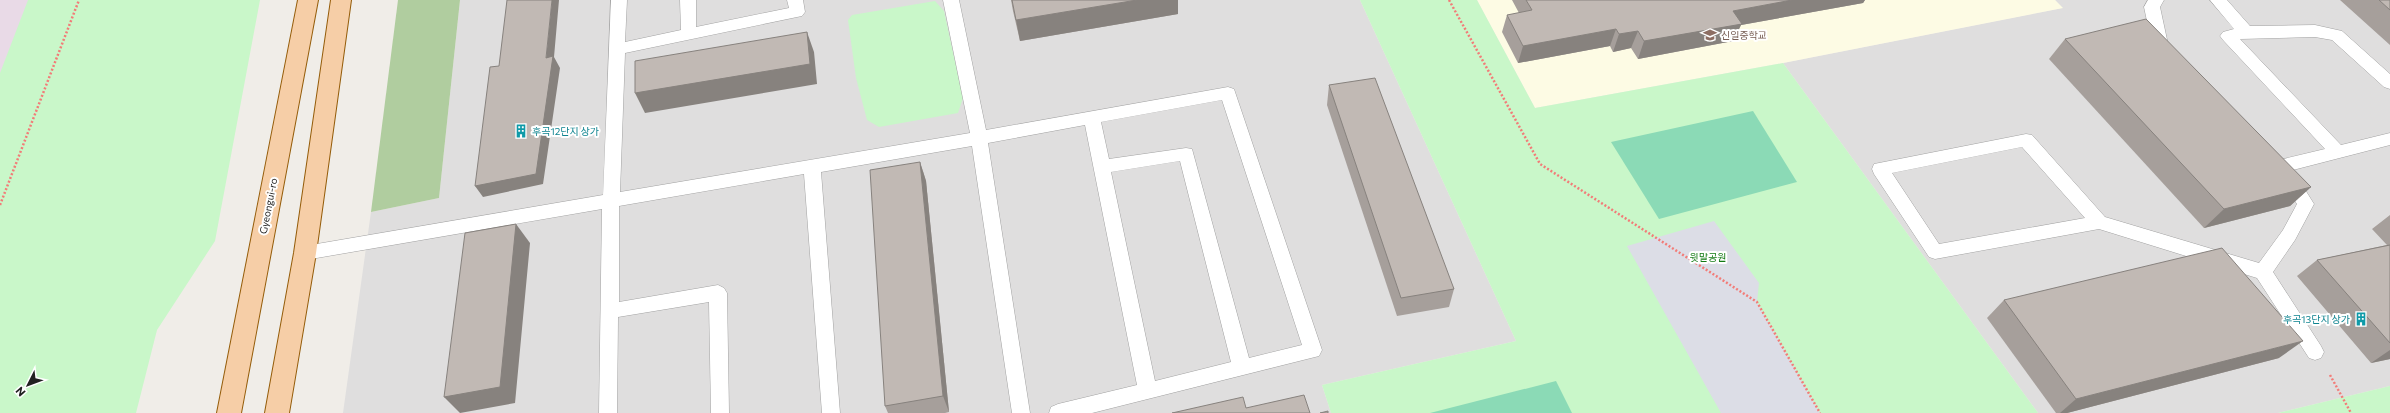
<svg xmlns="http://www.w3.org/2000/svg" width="2390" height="413" viewBox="0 0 2390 413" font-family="Commissioner,'Noto Sans KR',sans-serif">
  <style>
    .residential { fill: #dfdede }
    .industrial { fill: #e9dae7 }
    .education { fill: #fdfbe4 }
    .forest { fill: #b0cd9f }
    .park { fill: #c9f7c9 }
    .pitch { fill: #8bdab6 }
    .plaza { fill: #dcdde6 }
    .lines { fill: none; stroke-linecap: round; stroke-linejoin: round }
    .service-casing { stroke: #a2a2a2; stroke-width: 1 }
    .primary-casing { stroke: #945c09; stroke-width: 2 }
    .path { stroke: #f27c78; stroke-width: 2.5; stroke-dasharray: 2 2; stroke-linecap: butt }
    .service { fill: #fff; fill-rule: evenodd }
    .primary { fill: #f6cea7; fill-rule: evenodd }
    .wall { fill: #a69f9b }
    .shaded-wall { fill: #87827e }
    .building { fill: #c1b9b4; stroke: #87827e }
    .labels { text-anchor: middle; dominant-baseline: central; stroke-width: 4; stroke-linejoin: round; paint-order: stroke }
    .education-label { font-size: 10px; fill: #785e54; stroke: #fff; text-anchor: start }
    .culture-label { font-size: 10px; fill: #0d838f; stroke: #fff; text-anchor: start }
    .street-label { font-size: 10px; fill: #212121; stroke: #fff }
    .park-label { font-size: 10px; fill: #137b14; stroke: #fff }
  </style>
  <rect width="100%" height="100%" fill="#f0ede8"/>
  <g class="residential">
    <path d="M460 0H1360L1516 341 1322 385 1331 413H343L371 212 439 198Z"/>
    <path d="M2055 0H2390V386L2278 413H2038L1783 63 2062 8Z"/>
  </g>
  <path class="industrial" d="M0 0H52L0 141Z"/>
  <path class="education" d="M1477 0H2055L2063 8 1783 63 1535 108Z"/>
  <path class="forest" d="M398 0H460L439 198 371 212Z"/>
  <g class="park">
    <path d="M28 0H260L215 241 157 330 136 413H0V73Z"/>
    <path d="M1360 0H1477L1535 108 1783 63 2038 413H1331L1322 385 1516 341Z"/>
    <path d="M935 1 944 11 963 98 958 113 879 127 867 120 856 78 848 20 852 15Z"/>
    <path d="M2390 386V413H2278Z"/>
  </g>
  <g class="pitch">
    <path d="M1753 111 1797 182 1659 219 1611 142Z"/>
    <path d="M1556 381 1572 413H1430Z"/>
  </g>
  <path class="plaza" d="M1714 221 1759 283 1757 302 1820 413H1721L1627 246Z"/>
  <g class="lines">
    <g class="service-casing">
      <g id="service">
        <path d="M611 0H627L625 42 681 30 680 0H696V27L789 8 787 0H803L805 12 802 16 797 17 625 53 620 192 970 133 943 0H959L986 130 1228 87 1234 89 1322 350 1319 356 1092 413H1049L1051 407 1058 404 1137 385 1085 125 988 143 1030 413H1012L972 146 821 172 840 413H822L804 174 619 206V302L718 285 724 288 727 293 729 413H711L709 302 618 317 617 413H599L602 209 305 260 299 258 296 253 299 248 305 246 603 195ZM1222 100 1302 345 1249 358 1192 149 1186 148 1109 159 1101 122ZM1180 161 1231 362 1155 381 1111 172Z"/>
        <path d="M2148 0H2164L2160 7 2169 49 2166 53 2161 55 2156 53 2153 49 2144 7Z"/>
        <path d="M2210 0H2227L2250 26 2315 25 2342 31 2390 74V89L2384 87 2332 40 2315 37 2240 39 2341 145 2390 133V145L2289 171 2294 172 2314 204 2295 240 2273 272 2321 346 2324 352 2321 358 2315 360 2309 358 2257 278 2099 229 1935 259 1929 257 1874 174 1872 169 1874 164 2026 134 2032 135 2105 217 2259 263 2283 230 2297 204 2280 177 2282 172 2275 171 2273 166 2275 161 2325 149 2223 40 2220 36 2223 32 2234 29ZM2022 147 2085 218 1939 244 1892 173Z"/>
      </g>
    </g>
    <g class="primary-casing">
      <g id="primary">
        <path d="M298 0H318L241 413H217Z"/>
        <path d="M331 0H351L316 253 289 413H265L294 253Z"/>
      </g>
    </g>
    <g class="path">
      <path d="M1449 0 1540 164 1757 302 1820 413"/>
      <path d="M0 205 79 0"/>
      <path d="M2330 375 2351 413"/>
    </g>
    <use href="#service" class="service"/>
    <use href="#primary" class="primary"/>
  </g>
  <g class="wall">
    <path d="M1011 0H1178V14L1020 41 1013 11Z"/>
    <path d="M1512 0H1865L1863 3 1741 25 1733 41 1638 59 1631 48 1613 52 1610 46 1518 63 1502 32 1507 15 1519 13Z"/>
    <path d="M2340 0H2390V45Z"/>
    <path d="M2065 39 2311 187 2290 206 2204 228 2049 59Z"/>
    <path d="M1329 85 1454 289 1449 307 1397 316 1327 105Z"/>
    <path d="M920 162 926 181 949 412 945 413H888L885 406Z"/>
    <path d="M2390 215V359L2371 363 2297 276 2317 260 2387 245 2372 229Z"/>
    <path d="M2004 300 2279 358 2067 413H2056L1987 318Z"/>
  </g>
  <g class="shaded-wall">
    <path d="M552 0H559L554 57 560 68 543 184 483 197 475 186 546 58Z"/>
    <path d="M1137 0H1178V14L1020 41 1016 20Z"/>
    <path d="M1792 0H1865L1863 3 1741 25 1733 41 1638 59 1644 41 1733 11Z"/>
    <path d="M1616 29 1610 46 1518 63 1523 46Z"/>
    <path d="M1638 31 1631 48 1613 52 1619 34Z"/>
    <path d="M807 32 814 52 817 84 645 113 635 93Z"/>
    <path d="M920 162 926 181 949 412 943 396Z"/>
    <path d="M2311 187 2290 206 2204 228 2224 209Z"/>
    <path d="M516 224 530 243 515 403 460 413 444 397Z"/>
    <path d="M2303 341 2279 358 2067 413H2060L2076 399Z"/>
    <path d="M2390 350V359L2371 363Z"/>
  </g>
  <g class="building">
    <path d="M507 0H552L546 58 553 56 536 174 475 186 490 67 499 66Z"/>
    <path d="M1012 0H1137L1016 20Z"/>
    <path d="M1526 0H1792L1733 11 1742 24 1644 41 1638 31 1619 34 1616 29 1523 46 1507 15 1532 10Z"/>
    <path d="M2379 0H2390V10Z"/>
    <path d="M2146 19 2311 187 2224 209 2065 39Z"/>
    <path d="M807 32 810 64 635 93V61Z"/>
    <path d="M1375 78 1454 289 1401 298 1329 85Z"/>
    <path d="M920 162 943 396 885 406 870 170Z"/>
    <path d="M516 224 500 387 444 397 465 233Z"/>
    <path d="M2390 245V343L2317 260Z"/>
    <path d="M2222 248 2303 341 2076 399 2004 300Z"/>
    <path d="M1304 395 1310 413H1172L1243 397 1246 408Z"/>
    <path d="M1328 411V413H1320Z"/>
  </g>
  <defs>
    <g id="school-bare" transform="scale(1.08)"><path d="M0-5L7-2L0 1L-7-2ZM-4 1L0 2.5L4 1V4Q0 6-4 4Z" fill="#8d6e63" stroke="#fff" stroke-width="2.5" paint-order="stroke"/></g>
    <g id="building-bare" transform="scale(1.08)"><path d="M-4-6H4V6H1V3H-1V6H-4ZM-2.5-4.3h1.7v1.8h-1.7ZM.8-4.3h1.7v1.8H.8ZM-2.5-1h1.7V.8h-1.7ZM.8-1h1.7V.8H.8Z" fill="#0f9aa8" stroke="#fff" stroke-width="2.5" paint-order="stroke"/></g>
  </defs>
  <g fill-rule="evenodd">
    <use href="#school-bare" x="1710" y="35"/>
    <use href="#building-bare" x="521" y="131"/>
    <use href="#building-bare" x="2361" y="319"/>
  </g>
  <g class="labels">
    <g class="education-label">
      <text x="1721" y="35">신일중학교</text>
    </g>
    <g class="culture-label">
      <text x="532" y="131">후곡12단지 상가</text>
      <text x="2350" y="319" text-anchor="end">후곡13단지 상가</text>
    </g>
    <g class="street-label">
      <text transform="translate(268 206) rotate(-79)">Gyeongui-ro</text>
    </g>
    <g class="park-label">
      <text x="1708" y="257">윗말공원</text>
    </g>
  </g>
  <g transform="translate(28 385) rotate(228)" stroke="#ffffff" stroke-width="3" paint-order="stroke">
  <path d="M0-3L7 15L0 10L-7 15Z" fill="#212121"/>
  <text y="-6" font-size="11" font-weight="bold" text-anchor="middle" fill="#212121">N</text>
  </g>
</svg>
